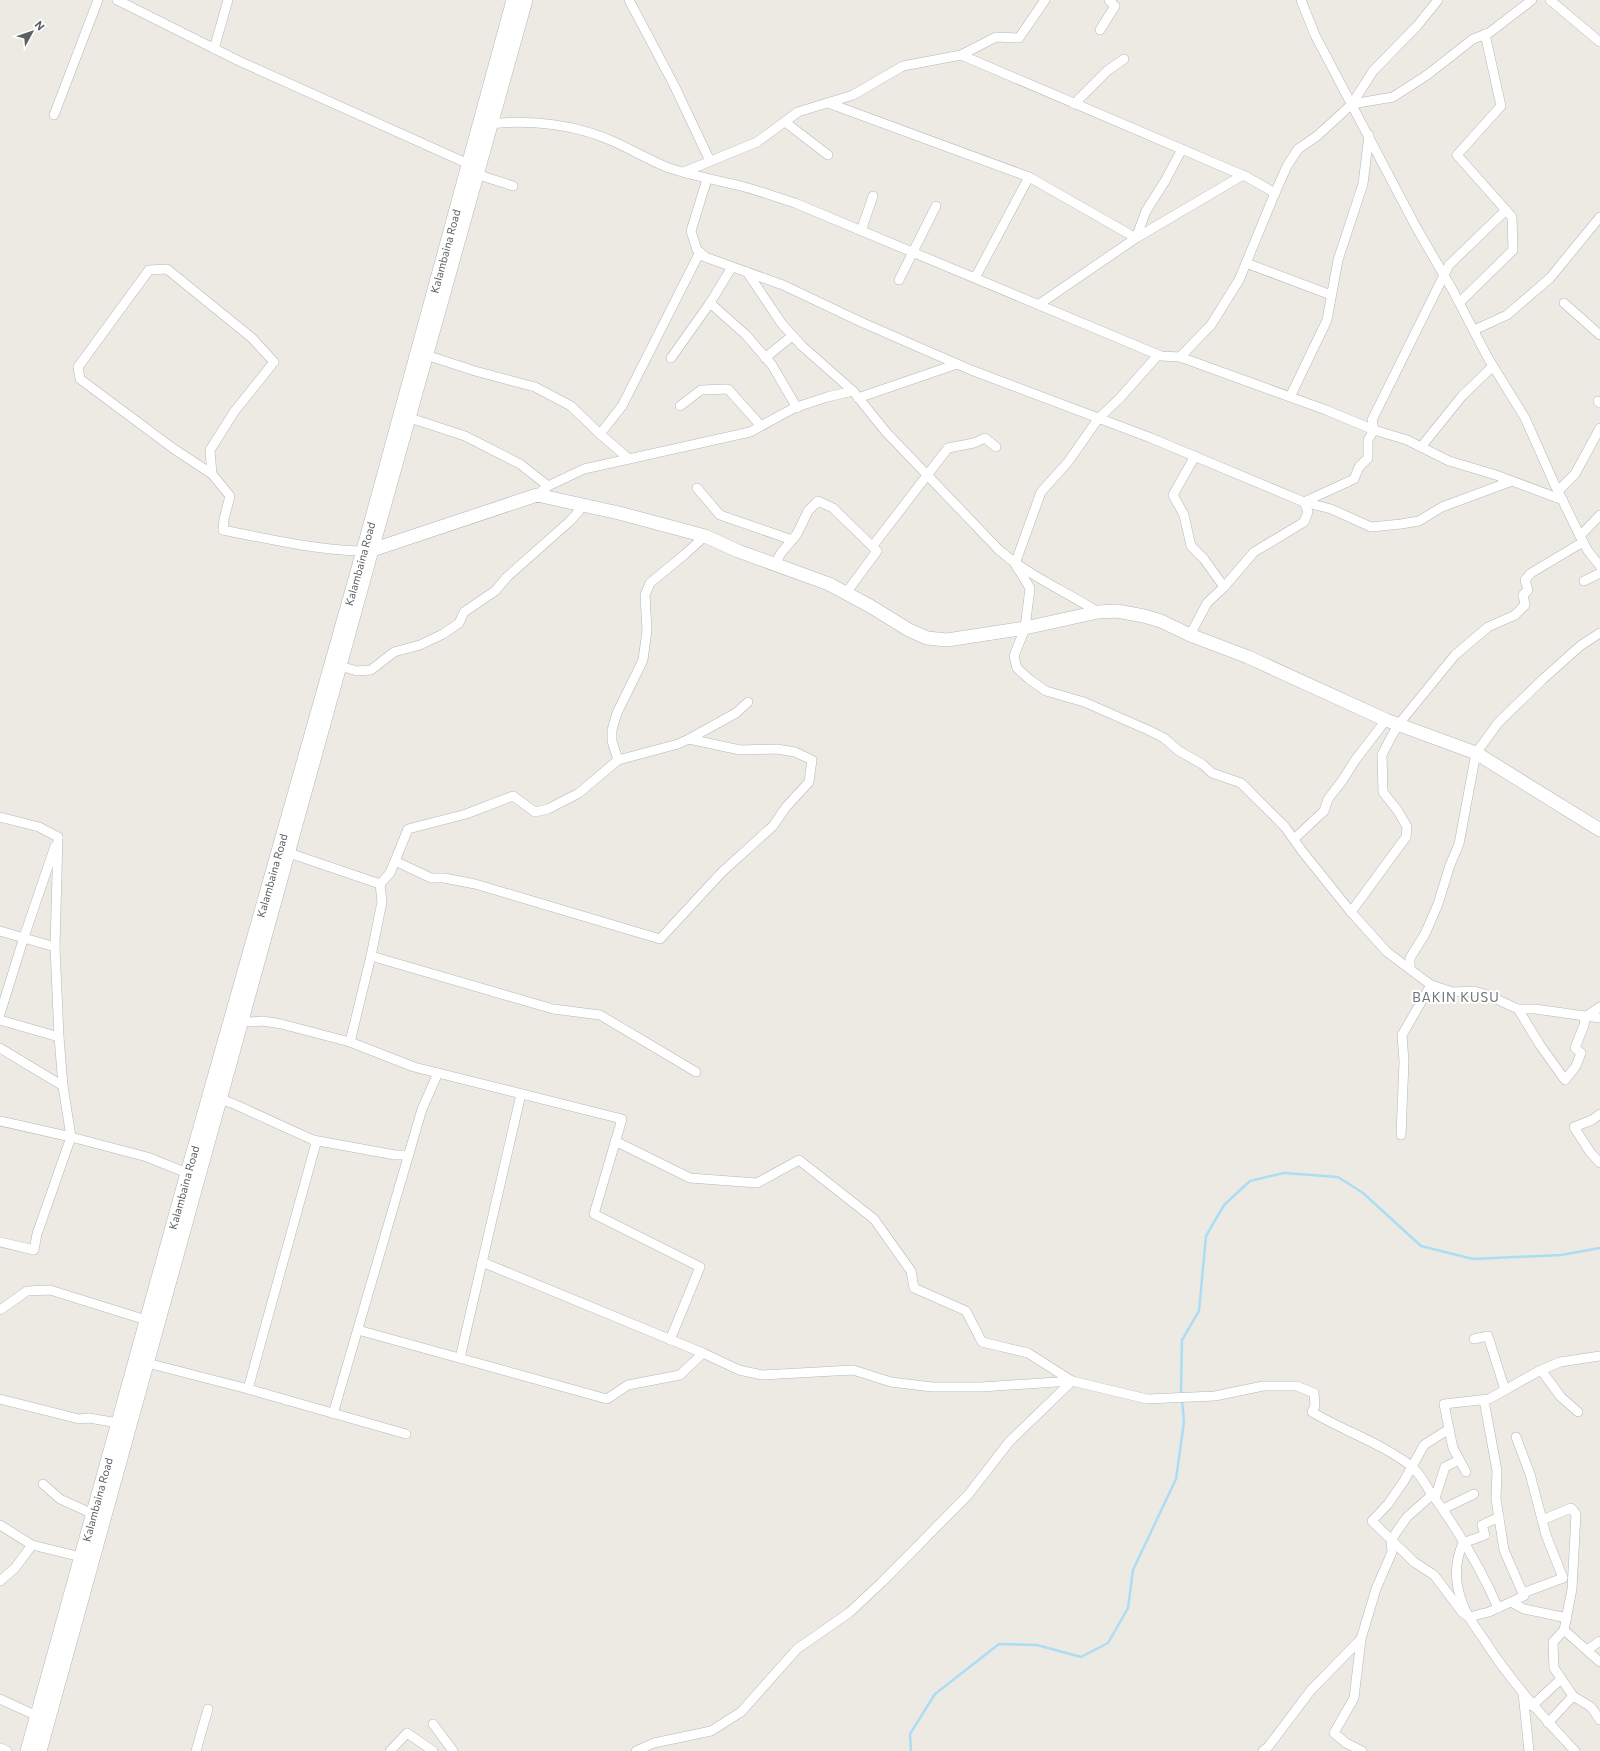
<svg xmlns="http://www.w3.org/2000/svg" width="1600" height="1751" viewBox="0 0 1600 1751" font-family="Commissioner,sans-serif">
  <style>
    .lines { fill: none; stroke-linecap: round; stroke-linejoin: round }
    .stream { stroke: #adddf4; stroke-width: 2.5 }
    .street-casing { stroke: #b4b7b9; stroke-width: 10 }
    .secondary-casing { stroke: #b3b7ba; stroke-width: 14 }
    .street { stroke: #fff; stroke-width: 9 }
    .secondary { stroke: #fff; stroke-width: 13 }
    .labels { text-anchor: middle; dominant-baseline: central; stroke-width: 4; stroke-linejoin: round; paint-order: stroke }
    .street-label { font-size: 11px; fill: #5c6063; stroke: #fff }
    .quarter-label { font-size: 13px; letter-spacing: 1px; fill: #6d7275; stroke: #fff }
  </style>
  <rect width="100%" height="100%" fill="#edeae4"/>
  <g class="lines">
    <path class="stream" d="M911 1751 910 1734 935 1694 999 1644 1037 1645 1081 1657 1108 1643 1128 1608 1133 1570 1176 1479 1184 1422 1181 1389 1182 1340 1199 1311 1206 1236 1224 1205 1250 1181 1284 1173 1338 1177 1363 1193 1421 1246 1473 1259 1561 1255 1600 1248"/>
    <g class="street-casing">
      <g id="street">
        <path d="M117 0 239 61 473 166"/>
        <path d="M629 0 674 85 710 161"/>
        <path d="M1301 0 1315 35 1416 227 1452 289 1488 358 1525 418 1554 483 1580 536 1588 551 1600 566"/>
        <path d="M1550 0 1600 42"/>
        <path d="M1100 30 1115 6 1109 0"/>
        <path d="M214 49 228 0"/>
        <path d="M961 55 1247 177 1275 193 1239 280 1211 325 1180 357"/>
        <path d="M828 103 1029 177 975 278"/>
        <path d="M1074 104 1107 71 1124 59"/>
        <path d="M1352 104 1393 97 1427 75 1473 39 1489 33 1532 0"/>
        <path d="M54 115 98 0"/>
        <path d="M785 122 828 155"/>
        <path d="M491 124C533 119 578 125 617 143 634 151 651 161 669 168 691 175 714 180 737 185 757 190 776 197 795 203L1161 356 1180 357 1326 410 1374 430 1407 440 1449 461 1496 475 1563 500"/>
        <path d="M684 172 757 142 798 112 853 95 903 66 961 55 996 37 1019 38 1045 0"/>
        <path d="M476 174 513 186"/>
        <path d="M1029 177 1136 238 1146 211 1165 181 1182 149"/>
        <path d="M707 179 691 231 697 250 705 257 783 285 861 322 971 370 1151 438 1304 502 1308 512 1304 522 1254 552 1224 587 1207 603 1190 635"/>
        <path d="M1275 193 1287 166 1298 149 1317 136 1352 104 1373 71 1417 26 1438 0"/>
        <path d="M1506 210 1449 265 1372 420 1374 430 1368 440V458L1359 467 1354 479 1304 502 1331 509 1371 527 1401 524 1419 521 1442 507 1512 481"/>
        <path d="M861 231 873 196"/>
        <path d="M1246 263 1331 295"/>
        <path d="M732 267 710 303 746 335 772 365 797 408"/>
        <path d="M747 272 782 324 802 346 853 391 886 432 999 550C1029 576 1065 591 1098 612"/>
        <path d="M899 280 936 206"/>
        <path d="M1460 302 1513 250 1512 217 1457 155 1501 106 1485 34"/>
        <path d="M1564 303 1600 335"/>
        <path d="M1038 305 1136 238 1243 175"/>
        <path d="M1474 330 1507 315 1550 278 1600 217"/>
        <path d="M426 355 475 371 535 387 571 406 600 434 629 459"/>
        <path d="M1158 355 1120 398 1098 419 1068 462 1041 492 1015 564 1030 588 1025 628 1014 656 1017 668 1029 679 1046 691 1084 702 1148 730 1164 738 1179 751 1202 764 1212 773 1241 783 1285 827 1302 851 1351 912 1387 952 1431 985 1453 992 1474 991 1487 995 1518 1009H1535L1600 1018"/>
        <path d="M671 358 710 303"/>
        <path d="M765 358 792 336"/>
        <path d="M1290 397 1327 320 1338 260 1363 184 1369 135"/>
        <path d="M858 398 957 364"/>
        <path d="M1598 401 1600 403"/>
        <path d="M680 406 701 390 728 389 761 426"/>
        <path d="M410 418 465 436 520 464 548 486"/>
        <path d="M600 434 622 406 700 252"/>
        <path d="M1421 447 1462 396 1493 366"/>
        <path d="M1195 456 1173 495 1184 515 1191 546 1204 559 1224 587"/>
        <path d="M212 474 174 449 80 379 78 367 149 270 167 269 252 338 274 362 234 412 210 450 212 474 230 496 224 519 223 530C268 539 316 550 362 551"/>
        <path d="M697 488 720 515 792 540"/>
        <path d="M1558 491 1575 474 1600 428"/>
        <path d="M537 495 548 486 584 469 750 432 794 408 827 397 853 391"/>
        <path d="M1580 536 1600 515"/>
        <path d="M775 564 781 553 797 534 808 511 818 501 833 508 873 547"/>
        <path d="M1584 581 1600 573"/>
        <path d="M846 593 877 551 873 547 875 543 948 448 974 443 985 438 996 447"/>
        <path d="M340 666 357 671 371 670 394 652 420 645 443 634 459 623 464 612 495 591 507 577 570 521 579 511V504"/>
        <path d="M618 760 612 741V730L617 713 643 660 647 630 645 595 650 583 684 555 705 536"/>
        <path d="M0 817 39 827 58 837"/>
        <path d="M1294 839 1324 811 1328 799 1342 781 1356 759 1386 720"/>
        <path d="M289 853 380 884 390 873 408 829 466 814 513 796 535 812 548 809 579 793 618 760 678 744 689 739 736 713 748 702"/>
        <path d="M395 861 431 878H444L475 884 660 939 722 872 773 826 786 807 809 782 812 760 795 752 777 749 740 750 689 739"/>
        <path d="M1351 912 1406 837 1407 827 1398 811 1383 792 1382 755 1390 739 1398 725 1455 655 1488 627 1515 615 1525 605 1523 595 1528 590 1525 580 1531 573 1583 542"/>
        <path d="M0 931 55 947"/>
        <path d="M371 956 382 902 380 884"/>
        <path d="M1410 968V958L1425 934 1438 904 1450 865 1459 844 1476 753 1498 723 1542 680 1580 646 1600 633"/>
        <path d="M1518 1009 1540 1045 1565 1080 1576 1066 1581 1053 1575 1048 1584 1025 1585 1017 1600 1007"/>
        <path d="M0 1014 24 937 55 846"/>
        <path d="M243 1019 249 1022 263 1021 281 1024 350 1042 414 1067 622 1119 594 1214 700 1267 670 1340"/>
        <path d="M0 1020 59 1037"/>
        <path d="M350 1042 371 956 553 1009 600 1015 696 1072"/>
        <path d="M0 1048 63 1086"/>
        <path d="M221 1099 234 1104 313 1140 316 1143 248 1389"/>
        <path d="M1600 1114 1592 1120 1574 1127 1590 1152 1600 1163"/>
        <path d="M0 1121 71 1137 147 1157 187 1173"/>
        <path d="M1401 1135 1404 1061 1402 1035 1431 985"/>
        <path d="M313 1140 395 1155H409"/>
        <path d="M615 1141 690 1178 757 1183 799 1160 874 1219 911 1271 914 1288 966 1311 982 1342 1028 1353 1072 1381 1009 1442 968 1495 882 1582 850 1612 797 1649 741 1712 711 1731 654 1743 636 1751"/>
        <path d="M0 1242 34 1250 37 1234 71 1137 63 1086 59 1037 55 947 58 837"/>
        <path d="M482 1262 703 1353"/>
        <path d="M0 1310 27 1291 50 1290 146 1320"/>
        <path d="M358 1330 607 1399 628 1385 680 1375 703 1353 739 1370 762 1375 853 1370 891 1382 932 1387H981L1072 1381 1147 1399 1215 1396 1263 1386H1297L1314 1393 1315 1406 1312 1412C1344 1431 1381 1443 1411 1466 1418 1471 1424 1482 1429 1490 1456 1527 1480 1566 1498 1608"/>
        <path d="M1474 1339 1488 1336 1505 1390"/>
        <path d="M460 1358 521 1094"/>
        <path d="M147 1363 248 1389 406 1434"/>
        <path d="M1541 1370 1561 1397 1578 1412"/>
        <path d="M0 1399 79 1419 89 1418 118 1423"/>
        <path d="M1484 1400 1497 1471 1496 1499 1504 1550 1524 1596 1489 1612 1469 1617 1462 1612 1434 1575 1414 1562 1372 1521 1388 1504 1404 1481 1424 1445 1449 1429 1444 1404 1489 1399 1539 1371 1560 1362 1600 1356"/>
        <path d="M333 1414 422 1109 438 1073"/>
        <path d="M1449 1429 1453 1448 1466 1472"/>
        <path d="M1516 1437 1530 1474 1546 1535 1563 1578 1523 1593"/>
        <path d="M43 1484 60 1499 93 1514"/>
        <path d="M1435 1498 1445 1467 1459 1460"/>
        <path d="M1443 1509 1474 1494"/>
        <path d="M1499 1517 1482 1525 1485 1535 1463 1543C1455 1561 1454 1579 1461 1599 1465 1613 1474 1626 1483 1638 1509 1679 1541 1715 1575 1751"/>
        <path d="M1542 1520 1571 1508 1576 1514 1572 1589 1564 1630 1600 1662"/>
        <path d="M0 1525 32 1545 81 1557"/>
        <path d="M0 1581 15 1568 32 1545"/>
        <path d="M1511 1602 1524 1609 1567 1618"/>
        <path d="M1564 1630 1553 1642 1554 1668 1573 1696 1591 1707 1600 1720"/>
        <path d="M1587 1650 1600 1641"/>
        <path d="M1523 1693 1529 1751"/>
        <path d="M0 1699 37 1716"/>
        <path d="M1532 1706 1561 1679"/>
        <path d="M1548 1723 1573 1696"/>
        <path d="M433 1724 453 1751"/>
        <path d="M0 1748 7 1751"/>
        <path d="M196 1751 208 1709"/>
        <path d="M390 1751 407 1733 433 1751"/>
        <path d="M1263 1751 1268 1747 1311 1690 1361 1639"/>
        <path d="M1362 1751 1346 1743 1334 1733 1354 1698 1361 1639 1376 1589 1392 1552 1391 1540 1407 1517 1433 1494"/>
      </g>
    </g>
    <g class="secondary-casing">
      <g id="secondary">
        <path d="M372 550 537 495 619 513 705 536 738 551 829 584 870 606 909 630 927 638 947 640 1025 628 1098 612 1117 611 1144 616 1161 621 1190 635 1248 657 1386 720 1476 753 1600 830"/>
        <path id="s1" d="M27 1751 187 1173 359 565 513 0"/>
        <path d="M40 1751 372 550 526 0"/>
      </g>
    </g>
    <use href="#street" class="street"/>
    <use href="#secondary" class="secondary"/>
  </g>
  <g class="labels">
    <g class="street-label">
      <text stroke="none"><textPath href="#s1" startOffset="1557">Kalambaina Road</textPath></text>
      <text stroke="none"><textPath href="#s1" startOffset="1233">Kalambaina Road</textPath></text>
      <text stroke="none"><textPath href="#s1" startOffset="909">Kalambaina Road</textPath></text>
      <text stroke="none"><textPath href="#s1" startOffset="585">Kalambaina Road</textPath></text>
      <text stroke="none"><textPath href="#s1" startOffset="261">Kalambaina Road</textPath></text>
    </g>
    <g class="quarter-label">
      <text x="1456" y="997">BAKIN KUSU</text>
    </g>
  </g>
  <g transform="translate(32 32) rotate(50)" stroke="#ffffff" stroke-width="3" paint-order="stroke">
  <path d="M0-3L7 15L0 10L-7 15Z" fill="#5c6063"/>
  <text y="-6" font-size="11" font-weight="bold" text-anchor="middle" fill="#5c6063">N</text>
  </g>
</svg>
